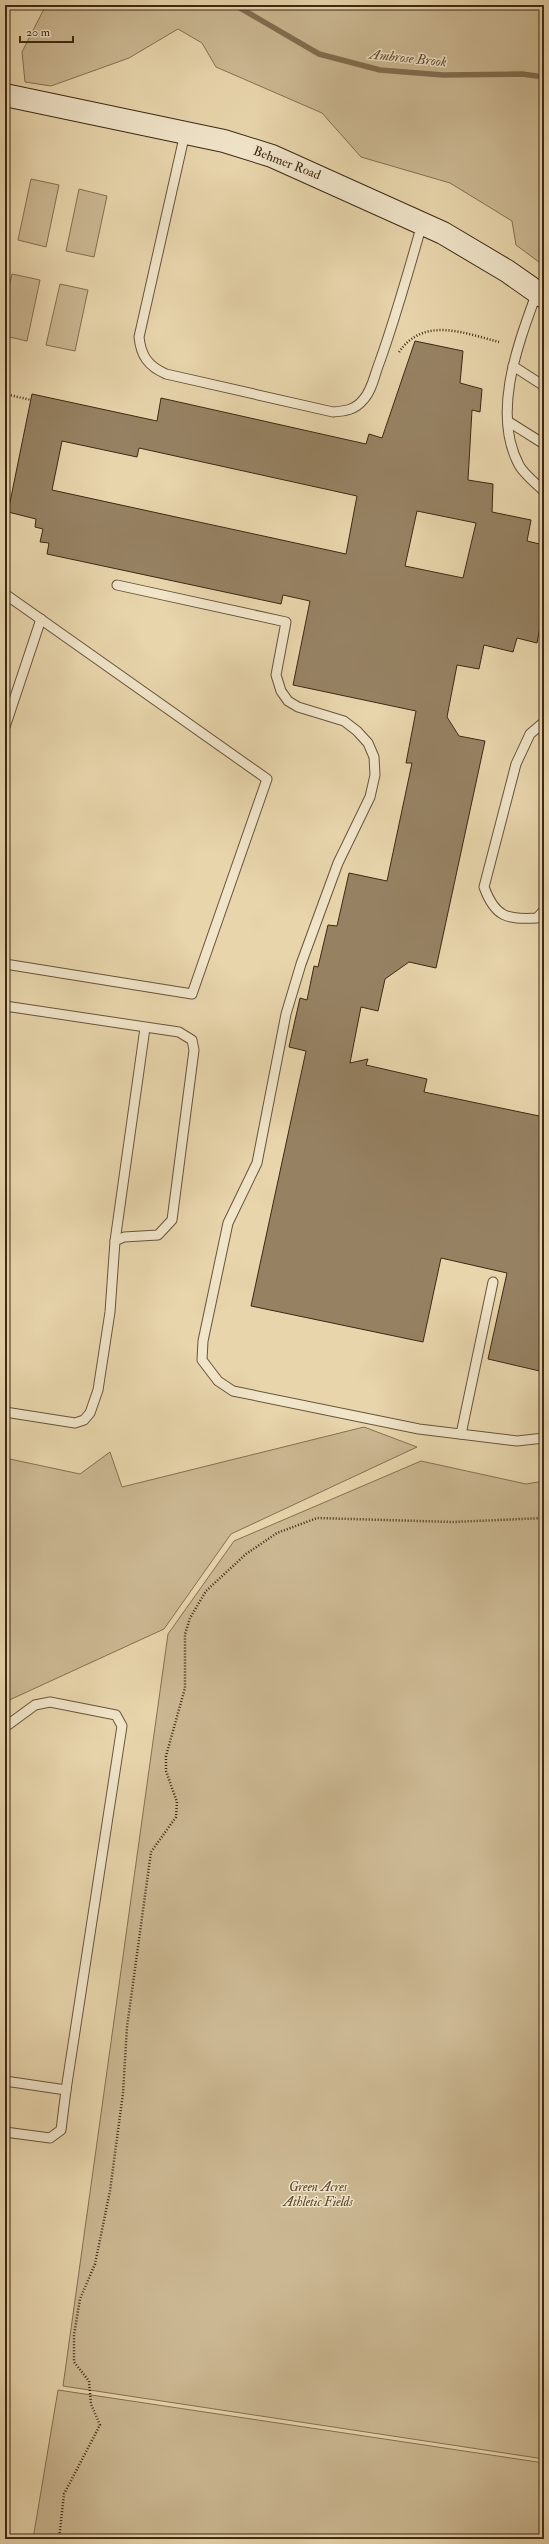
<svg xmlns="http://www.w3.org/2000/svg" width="549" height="2544" viewBox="0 0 549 2544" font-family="'IM FELL Double Pica',serif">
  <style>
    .green { fill: #cbb892; stroke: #847052 }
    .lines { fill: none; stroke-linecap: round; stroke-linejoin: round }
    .stream { stroke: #816d50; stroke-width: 5.5 }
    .building { fill: #968263; stroke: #3d2913; fill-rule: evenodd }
    .lane-casing { stroke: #685439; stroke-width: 11 }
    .secondary-casing { stroke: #3d2913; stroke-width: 24 }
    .path { stroke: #3d2913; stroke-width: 2.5; stroke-dasharray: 1 2; stroke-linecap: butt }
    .lane { stroke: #f0e4c9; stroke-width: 9 }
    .secondary { stroke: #f0e4c9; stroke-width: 22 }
    .labels { text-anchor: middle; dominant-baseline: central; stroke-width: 3; stroke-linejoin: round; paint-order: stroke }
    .street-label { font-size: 13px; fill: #3d2913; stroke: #f0e4c9 }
    .park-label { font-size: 13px; font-style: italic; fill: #59462c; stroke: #f0e4c9 }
    .water-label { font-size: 14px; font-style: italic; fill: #5f4b31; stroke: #f0e4c9 }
  </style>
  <rect width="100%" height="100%" fill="#e8d5ac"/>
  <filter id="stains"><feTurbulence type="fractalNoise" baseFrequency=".005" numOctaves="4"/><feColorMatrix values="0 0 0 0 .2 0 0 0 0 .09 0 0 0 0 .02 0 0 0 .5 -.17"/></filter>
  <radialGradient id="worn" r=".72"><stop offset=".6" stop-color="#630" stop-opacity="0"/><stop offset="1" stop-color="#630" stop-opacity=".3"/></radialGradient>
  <g class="green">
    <path d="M46 5H544V259L539 262 516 245 512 221 450 183 361 157 322 113 216 67 202 43 178 29 129 58 51 86 25 82 22 52Z"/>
    <path d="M31 179 59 185 46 247 18 240Z"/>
    <path d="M79 189 107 196 94 257 66 251Z"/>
    <path d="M12 274 40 280 27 341 5 336V305Z"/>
    <path d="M60 284 88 290 75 351 46 345Z"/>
    <path d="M364 1427 417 1447 231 1534 164 1629 5 1702V1458L80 1474 110 1452 122 1487Z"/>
    <path d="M421 1461 526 1484 544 1481V2459L63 2386 168 1634 234 1541Z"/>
    <path d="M58 2390 544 2463V2539H33Z"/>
  </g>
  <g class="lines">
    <path class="stream" d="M235 5 319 54 380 70 443 75 522 74 544 77"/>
  </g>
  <path class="building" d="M415 341 463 351 460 383 482 389 480 412 472 410 468 480 493 484 492 512 531 520 527 541 544 545V628L540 627 537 643 517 638 513 652 484 645 479 669 457 665 447 717 459 736 485 741 436 968 409 962 385 979 378 1011 361 1007 350 1063 368 1059 366 1065 427 1079 424 1092 544 1117V1372L488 1359 507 1273 441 1258 423 1342 251 1306 306 1051 289 1047 300 998 307 1000 314 966 318 967 328 925 337 926 349 873 387 881 412 763H406L416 711 293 685 310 601 283 595 281 604 47 554 49 543 40 542 43 529 35 527 36 519 8 512 32 394 157 421 161 398 366 444 369 434 382 438ZM62 441 137 457 139 448 357 496 346 554 52 490ZM417 511 476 523 463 578 405 566Z"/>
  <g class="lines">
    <g class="lane-casing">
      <g id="lane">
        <path d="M185 133 139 337C141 356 148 366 166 374L333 412C345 411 355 410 363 400 372 391 375 373 380 361 396 316 409 270 422 224"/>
        <path d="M537 292C519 342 491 412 519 465 524 474 536 484 544 491"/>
        <path d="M513 366 544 386"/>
        <path d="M509 422 544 444"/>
        <path d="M117 585 286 622 276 675 281 691 288 701 298 707 344 721 357 731 368 743 374 757 375 775 370 797 338 863 301 964 286 1014 257 1163 228 1223 203 1341 202 1360 218 1381 233 1391 419 1429 517 1441 544 1438"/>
        <path d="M5 594 267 779 192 994 5 964"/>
        <path d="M544 722 530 734 516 764 484 887C495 917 507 920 537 918L544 910"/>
        <path d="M5 727 41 619"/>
        <path d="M5 1006 179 1032 192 1040 194 1050 172 1220 158 1235 124 1237 115 1241 110 1312 98 1390 90 1413 84 1420 75 1423 5 1412"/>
        <path d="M115 1241 145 1028"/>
        <path d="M461 1434 493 1282"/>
        <path d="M5 1727 35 1705 50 1702 116 1715 122 1726 66 2090"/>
        <path d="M5 2081 66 2090 61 2130 50 2138 5 2132"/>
      </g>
    </g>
    <g class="secondary-casing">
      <path id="secondary" d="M5 95 224 141 272 156 443 233 507 271 544 297"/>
    </g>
    <g class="path">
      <path d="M399 352C424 316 464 333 499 342"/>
      <path d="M5 394 31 400"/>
      <path d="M59 2539 64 2494 100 2425 91 2404 89 2381 74 2362V2335L80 2299 95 2264 110 2191 123 2093 127 2027 151 1852 176 1817 177 1802 166 1771V1756L185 1688V1634L190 1618 206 1591 246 1554 277 1533 317 1518 453 1522 544 1518"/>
    </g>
    <use href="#lane" class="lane"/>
    <use href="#secondary" class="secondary"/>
  </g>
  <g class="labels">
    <g class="street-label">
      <text transform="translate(287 163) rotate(21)">Behmer Road</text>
    </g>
    <g class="park-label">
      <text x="318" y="2187">Green Acres<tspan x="318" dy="15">Athletic Fields</tspan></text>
    </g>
    <g class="water-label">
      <text transform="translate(408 58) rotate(6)">Ambrose Brook</text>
    </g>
  </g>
  <rect width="549" height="2544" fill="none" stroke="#e8d5ac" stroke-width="20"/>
  <rect x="6" y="6" width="537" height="2532" fill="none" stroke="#3d2913" stroke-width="2"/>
  <rect x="10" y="10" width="529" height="2524" fill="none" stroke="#3d2913"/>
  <path d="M20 36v6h53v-6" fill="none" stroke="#3d2913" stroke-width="2"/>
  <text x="26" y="36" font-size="12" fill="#3d2913" stroke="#f0e4c9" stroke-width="3" paint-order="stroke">20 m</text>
  <rect width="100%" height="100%" filter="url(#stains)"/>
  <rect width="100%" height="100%" fill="url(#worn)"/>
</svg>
